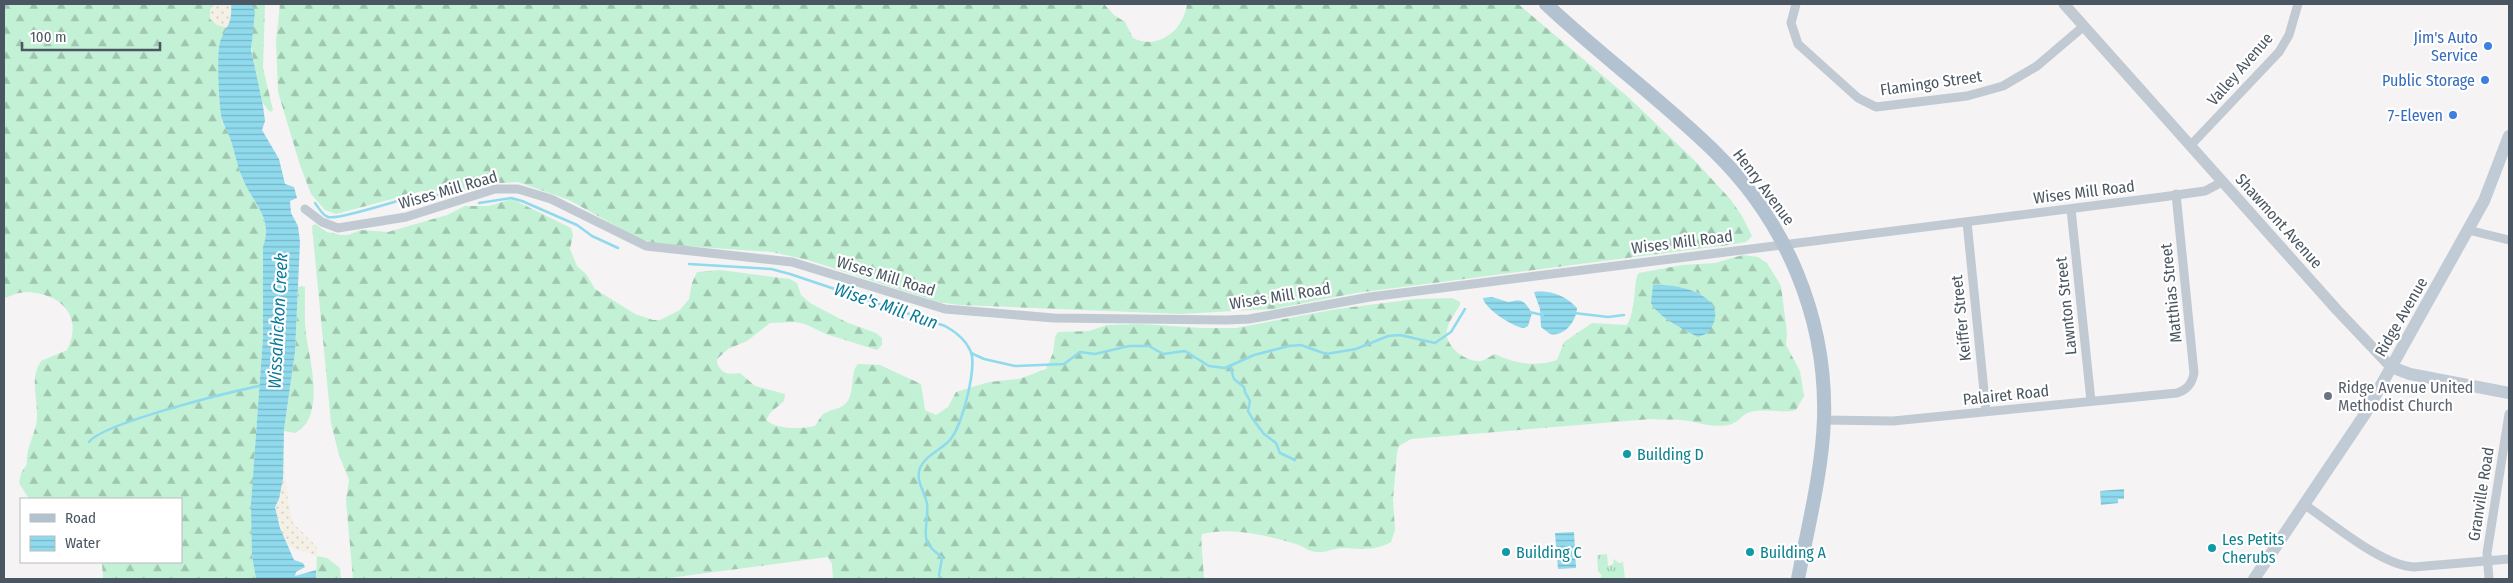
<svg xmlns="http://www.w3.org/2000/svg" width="2513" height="583" viewBox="0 0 2513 583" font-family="'Fira Sans Condensed',sans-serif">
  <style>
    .forest { fill: url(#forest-firs); fill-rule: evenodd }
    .sand { fill: url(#sand-dots) }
    .park { fill: url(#park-tufts) }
    .water { fill: url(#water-rules) }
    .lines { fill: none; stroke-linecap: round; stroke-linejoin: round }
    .stream { stroke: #90daee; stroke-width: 2.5 }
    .minor { stroke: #c1cad2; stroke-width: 9 }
    .tertiary { stroke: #c1cad2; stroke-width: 11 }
    .secondary { stroke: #c1cbd6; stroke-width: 12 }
    .primary { stroke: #b3c2d1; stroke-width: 14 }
    .shop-dot { fill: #3f7fe0; stroke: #fff; stroke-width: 2 }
    .worship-dot { fill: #6b7280; stroke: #fff; stroke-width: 2 }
    .culture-dot { fill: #0f9aa8; stroke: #fff; stroke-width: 2 }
    .labels { text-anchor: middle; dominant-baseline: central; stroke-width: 4.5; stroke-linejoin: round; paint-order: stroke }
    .shop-label { font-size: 16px; fill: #366cbe; stroke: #fff; text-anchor: end }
    .street-label { font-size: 16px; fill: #4a5661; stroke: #fff }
    .worship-label { font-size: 16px; fill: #5b616d; stroke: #fff; text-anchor: start }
    .culture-label { font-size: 16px; fill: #0d838f; stroke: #fff; text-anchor: start }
    .water-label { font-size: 18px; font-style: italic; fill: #0c7c9b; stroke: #fff }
  </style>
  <defs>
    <pattern id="forest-firs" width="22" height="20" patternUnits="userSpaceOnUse" patternTransform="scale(1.25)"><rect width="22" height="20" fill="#c3f1d5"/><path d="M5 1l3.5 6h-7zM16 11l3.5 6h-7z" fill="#a0c6b0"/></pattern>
    <pattern id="sand-dots" width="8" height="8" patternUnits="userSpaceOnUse" patternTransform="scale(1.25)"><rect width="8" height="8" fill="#f5f0e5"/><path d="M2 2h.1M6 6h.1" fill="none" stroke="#d4d0c7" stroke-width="1.8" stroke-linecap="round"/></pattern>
    <pattern id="park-tufts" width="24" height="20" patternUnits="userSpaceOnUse" patternTransform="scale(1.25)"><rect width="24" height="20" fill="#c3f1d5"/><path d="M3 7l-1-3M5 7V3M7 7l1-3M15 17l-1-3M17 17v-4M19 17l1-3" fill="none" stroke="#a0c6b0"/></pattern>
    <pattern id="water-rules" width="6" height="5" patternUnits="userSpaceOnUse" patternTransform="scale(1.25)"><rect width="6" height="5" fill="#90daee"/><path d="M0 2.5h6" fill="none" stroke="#78b4c4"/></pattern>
  </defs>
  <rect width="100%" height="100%" fill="#f5f3f3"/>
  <g class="forest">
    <path d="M4 4H215L210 10 223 26 228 28 219 45 218 63 222 122 229 134 242 178 261 211 267 228 268 235 263 247V337L253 479 252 556 256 579H103L102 562H181V499H29L19 483 21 473 27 464C25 447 38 431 37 414 37 395 30 378 41 361L67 350C84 316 61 293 26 292 19 292 11 296 4 298Z"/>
    <path d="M251 4H265L263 68 273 110 271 112C250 99 251 27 251 4Z"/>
    <path d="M280 4H1104L1114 15 1125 22 1133 38C1159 51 1184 29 1187 4H1518L1628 97 1695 161 1731 200 1742 216 1752 236 1746 242 1728 245 1356 293 1273 309 1181 314 960 305 938 302 808 260 772 252 656 244 638 238 569 200 518 182 483 184 469 190 422 191 336 214 325 210 311 194 300 165 278 92 276 41Z"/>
    <path d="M512 199 571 228 573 235 570 249 577 266 586 274 595 289 635 314 653 320H660L680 310 689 299 692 283 697 272 720 270 790 279 797 283 801 295 810 303 846 322 876 333 882 338V345L877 350 826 334 805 324 795 322 770 323 747 341 728 349 717 359V363C722 374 728 375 740 373L755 386 785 394 784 401 770 413 766 420C777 430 802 429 815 426 818 422 821 415 825 413 832 409 842 409 847 402 855 391 850 371 858 364L880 365 921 384 925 410 936 415 948 407 956 392 989 382 1019 379 1046 369 1053 353 1055 337 1058 332 1089 331 1107 325 1140 324 1201 328H1236L1337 309 1416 299 1452 298 1460 302V305C1456 312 1448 322 1447 330 1443 345 1466 363 1481 361 1485 360 1491 356 1495 354 1515 364 1535 367 1557 360L1564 342 1592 323 1627 325C1637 309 1633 278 1639 273L1682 265 1715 263 1743 255 1758 257 1767 263 1781 286 1787 333 1786 345 1800 371 1804 396 1796 410C1781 414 1766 408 1750 412 1742 414 1738 424 1728 425 1713 428 1698 422 1682 420 1672 419 1662 420 1651 419L1411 439 1399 446 1397 452 1393 499 1395 530 1391 542C1375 551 1361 549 1343 548 1334 548 1326 553 1317 552 1309 552 1303 546 1296 544 1265 535 1233 527 1202 534 1200 539 1204 570 1204 579H833L832 564 828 557 661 579H353L346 500 349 480 339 455 331 423 312 226 315 224 327 232 341 235H348L361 230 388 232 447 215 465 206H489ZM1658 285C1683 285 1725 294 1712 327L1698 336 1675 324 1656 310Z"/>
    <path d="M302 286 305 287C305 303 304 319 306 335 310 361 326 418 295 433L284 431 295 352 298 287Z"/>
    <path d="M317 556 327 558 340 568 341 579H316Z"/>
  </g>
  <g class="sand">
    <path d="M215 4H231L232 14 228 28 217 25 210 19V10Z"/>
    <path d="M283 453 288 501 293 523 317 547V556L289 547 280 528 275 507C283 490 282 472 283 453Z"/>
  </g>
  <path class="park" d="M1607 554 1608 566 1613 564 1614 559 1619 563 1623 562 1625 579H1599L1602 576 1598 571 1597 555Z"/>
  <g class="water">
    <path d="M231 4H251L255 11 251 50 263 106 265 121 262 130 279 159 285 184 294 187 297 198 290 201 291 213 298 226 300 242 295 352 284 430 283 479 279 499 275 507 280 528 294 560 303 563 305 567 296 572 295 576 316 570V579H256L252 556 251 504 263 337V247C274 217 252 203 242 177 236 163 234 147 228 133 226 128 223 124 222 119 219 108 217 58 219 47 222 29 233 28 231 4Z"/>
    <path d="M1653 285C1680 283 1735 297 1708 333L1698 337C1684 330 1657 316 1651 303Z"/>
    <path d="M1534 292C1551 290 1566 296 1577 308 1576 322 1564 337 1550 334L1541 327 1540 309Z"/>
    <path d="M1492 297 1508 302C1522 299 1523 299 1532 313L1528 326 1524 328C1514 328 1483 307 1483 298Z"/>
    <path d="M2124 489V499H2118V503L2101 505 2100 491Z"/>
    <path d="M1574 532 1576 568 1558 569 1555 533Z"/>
  </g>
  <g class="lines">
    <g class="stream">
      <path d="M315 203C319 208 322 215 328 217 337 220 393 202 404 199 420 195 435 194 451 196"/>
      <path d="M479 203 511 198 522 201 577 225 592 236 618 248"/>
      <path d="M689 264 771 269 790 274 945 326C956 332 966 340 971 352 977 369 961 431 948 442 940 450 925 456 920 468 915 481 925 491 927 504 929 516 923 531 927 542 931 550 937 552 942 558L939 575 940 579"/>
      <path d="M1529 312 1543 315"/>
      <path d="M1574 313 1608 317 1624 315"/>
      <path d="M971 353 984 359 1015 366 1064 364 1080 352 1095 354 1129 346H1149L1163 354 1185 351 1209 366 1225 368 1254 355 1289 346 1301 345 1326 354 1356 349 1388 336 1400 335 1435 343 1451 332 1465 309"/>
      <path d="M1230 366 1234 379 1244 387 1245 392 1250 401 1248 411 1252 418 1264 434 1276 443 1280 453 1295 460"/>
      <path d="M89 442C103 423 230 392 259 386"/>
    </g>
    <g class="minor">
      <path d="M1796 4 1791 23 1798 44 1858 98 1876 107 1967 96 2003 86 2037 66 2084 26"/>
      <path d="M2190 146 2279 52 2289 35 2298 4"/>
      <path d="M305 209 322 222 338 228 406 217 495 189H518L551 199 646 246 792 262 945 309 1054 318 1226 320 1249 319 1370 297 2162 197 2205 191 2222 182"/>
      <path d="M2071 209 2091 401"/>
      <path d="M1967 222 1986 411"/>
      <path d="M2468 230 2509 240"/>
      <path d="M1824 420 1893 421 2177 393C2187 390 2192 384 2194 373L2176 194"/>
      <path d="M2305 505C2332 523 2382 566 2414 567L2509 559"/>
      <path d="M2489 579 2487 553 2509 414"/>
    </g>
    <path class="tertiary" d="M2064 4 2337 310 2391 367"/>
    <g class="secondary">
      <path d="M2391 367 2410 374 2509 393"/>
      <path d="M2254 579 2365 414 2484 201 2509 136"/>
    </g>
    <path class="primary" d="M1546 4C1600 55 1661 99 1714 151 1786 221 1827 318 1824 419 1822 473 1808 526 1798 579"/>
  </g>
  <g class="shop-dot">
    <circle cx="2488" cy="46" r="5"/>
    <circle cx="2485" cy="80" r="5"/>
    <circle cx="2453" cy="115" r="5"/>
  </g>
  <circle class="worship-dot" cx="2328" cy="396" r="5"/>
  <g class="culture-dot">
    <circle cx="1627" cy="454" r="5"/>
    <circle cx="2212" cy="548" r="5"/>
    <circle cx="1506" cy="552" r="5"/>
    <circle cx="1750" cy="552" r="5"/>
  </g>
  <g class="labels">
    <g class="shop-label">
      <text x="2478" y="37">Jim's Auto<tspan x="2478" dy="18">Service</tspan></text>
      <text x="2475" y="80">Public Storage</text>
      <text x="2443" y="115">7-Eleven</text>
    </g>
    <g class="street-label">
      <text transform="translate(2240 69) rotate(-49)">Valley Avenue</text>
      <text transform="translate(1931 83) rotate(-8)">Flamingo Street</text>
      <text transform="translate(1764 187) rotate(53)">Henry Avenue</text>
      <text transform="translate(448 190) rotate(-16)">Wises Mill Road</text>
      <text transform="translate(2084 192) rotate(-7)">Wises Mill Road</text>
      <text transform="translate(2279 221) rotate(48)">Shawmont Avenue</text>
      <text transform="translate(1682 242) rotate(-7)">Wises Mill Road</text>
      <text transform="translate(886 276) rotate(17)">Wises Mill Road</text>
      <text transform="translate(2171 293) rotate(-96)">Matthias Street</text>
      <text transform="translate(1280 296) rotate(-9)">Wises Mill Road</text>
      <text transform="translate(2066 306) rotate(-96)">Lawnton Street</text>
      <text transform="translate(2401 317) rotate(-60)">Ridge Avenue</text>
      <text transform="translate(1961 318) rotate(-96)">Keiffer Street</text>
      <text transform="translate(2006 395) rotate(-6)">Palairet Road</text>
      <text transform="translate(2481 494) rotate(-81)">Granville Road</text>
    </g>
    <g class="worship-label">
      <text x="2338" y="387">Ridge Avenue United<tspan x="2338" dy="18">Methodist Church</tspan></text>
    </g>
    <g class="culture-label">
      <text x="1637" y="454">Building D</text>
      <text x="2222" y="539">Les Petits<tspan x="2222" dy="18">Cherubs</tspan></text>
      <text x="1516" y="552">Building C</text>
      <text x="1760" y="552">Building A</text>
    </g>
    <g class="water-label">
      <text transform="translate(886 306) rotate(19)">Wise's Mill Run</text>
      <text transform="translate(278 321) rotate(-87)">Wissahickon Creek</text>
    </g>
  </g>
  <rect width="2513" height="583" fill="none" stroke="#4a5661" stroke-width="10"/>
  <rect x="20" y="498" width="162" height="65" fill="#ffffff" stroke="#b7bbc0"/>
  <rect x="30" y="514" width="25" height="8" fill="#b3c2d1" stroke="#b7bbc0"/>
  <text x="65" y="523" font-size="15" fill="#4a5661">Road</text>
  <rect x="30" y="536" width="25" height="15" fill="url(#water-rules)" stroke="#b7bbc0"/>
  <text x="65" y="548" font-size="15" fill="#4a5661">Water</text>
  <path d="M22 42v8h138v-8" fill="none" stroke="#4a5661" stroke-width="2.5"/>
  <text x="30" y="42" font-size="15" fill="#4a5661" stroke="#ffffff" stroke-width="4" paint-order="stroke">100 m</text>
</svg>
